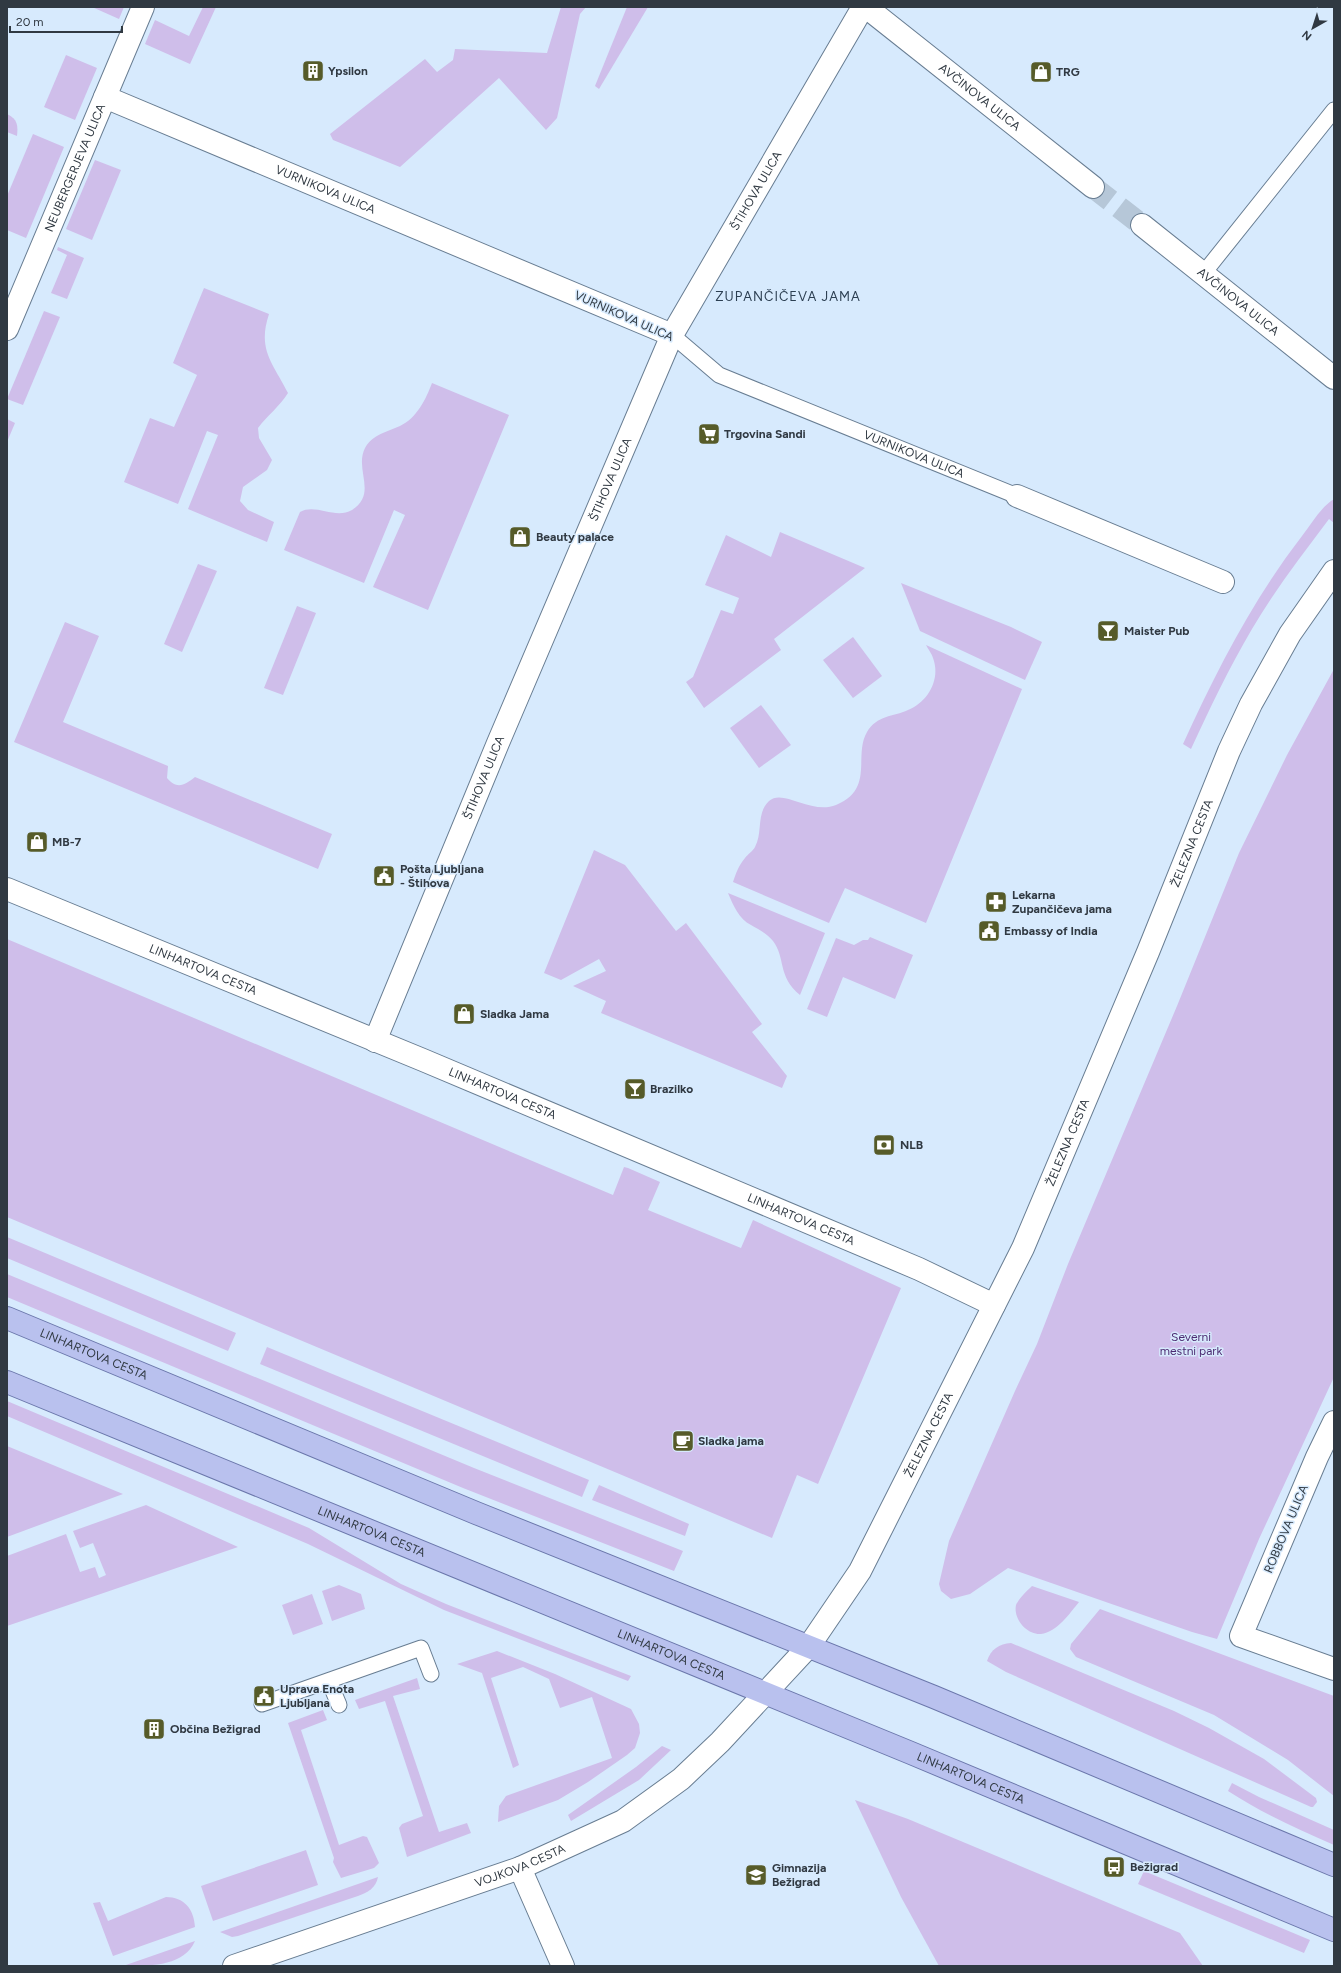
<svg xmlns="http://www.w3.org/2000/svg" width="1341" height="1973" viewBox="0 0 1341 1973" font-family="Figtree,sans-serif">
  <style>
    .green { fill: #cfbeea }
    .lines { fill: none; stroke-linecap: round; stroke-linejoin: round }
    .minor-tunnel { stroke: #b6c7d8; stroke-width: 22; stroke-dasharray: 22 11; stroke-linecap: butt }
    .service-casing { stroke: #687d92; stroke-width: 17 }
    .pedestrian-casing { stroke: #687d92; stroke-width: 24 }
    .minor-casing { stroke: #687d92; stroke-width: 24 }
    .tertiary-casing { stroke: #687d92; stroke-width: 24 }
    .primary-casing { stroke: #6b77ab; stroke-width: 24 }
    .service { stroke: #fff; stroke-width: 15 }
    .pedestrian { stroke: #fff; stroke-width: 22 }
    .minor { stroke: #fff; stroke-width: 22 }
    .tertiary { stroke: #fff; stroke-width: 22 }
    .primary { stroke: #b9c1ee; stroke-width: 22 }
    .labels { text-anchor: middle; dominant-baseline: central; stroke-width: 3; stroke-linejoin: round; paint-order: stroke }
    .poi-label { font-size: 12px; font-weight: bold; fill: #303942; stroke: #d7eafd; text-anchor: start }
    .street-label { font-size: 12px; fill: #303942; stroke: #d7eafd }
    .park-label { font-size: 12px; fill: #4c2b72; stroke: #d7eafd }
    .neighbourhood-label { font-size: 13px; letter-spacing: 1px; fill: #2c3f52; stroke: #d7eafd }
  </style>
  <rect width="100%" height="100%" fill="#d7eafd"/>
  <g class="green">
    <path d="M92 7H124L119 19Z"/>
    <path d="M203 7H216L190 64 145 44 155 20 189 36Z"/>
    <path d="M561 7H586L580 14 557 118 546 130 499 78 400 167 333 140 330 134 425 59 437 72 453 60 455 49 547 53Z"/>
    <path d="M627 7H648L599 89 595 86Z"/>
    <path d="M66 55 97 68 75 120 44 107Z"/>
    <path d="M7 114C18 119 18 126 17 136L7 132Z"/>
    <path d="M33 134 64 147 26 238 7 230V196Z"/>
    <path d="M95 160 121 170 92 240 66 229Z"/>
    <path d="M58 247 84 258 67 299 51 293 67 255 57 250Z"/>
    <path d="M204 288 269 314C257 350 273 363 288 393 280 406 267 416 258 428L259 438 272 460 267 470 243 487 240 501 248 510 274 522 267 542 188 509 218 435 207 431 178 504 124 482 150 418 174 427 197 375 173 363Z"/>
    <path d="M44 311 60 317 23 405 7 399Z"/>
    <path d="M432 383 509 415 428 610 373 587 405 515 394 510 364 583 284 550 300 512C316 503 335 520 352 510 378 493 354 470 365 448 373 434 387 432 400 426 417 418 426 399 432 383Z"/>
    <path d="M7 419 15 423 7 442Z"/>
    <path d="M1334 499V523L1329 519C1302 555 1275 590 1252 629 1229 668 1210 708 1191 749L1183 744C1217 670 1252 601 1302 536 1312 523 1321 507 1334 499Z"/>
    <path d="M780 532 865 568 774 639 781 650 704 708 686 682 693 677 721 610 733 614 739 598 705 585 726 535 771 557Z"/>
    <path d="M198 564 217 571 182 652 164 644Z"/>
    <path d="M901 583 1011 627 1042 642 1025 680 920 631Z"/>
    <path d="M297 606 316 613 283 695 264 688Z"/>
    <path d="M65 622 99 636 63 722 168 766 167 778C177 790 185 785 195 777L332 834 318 869 14 742Z"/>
    <path d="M853 637 882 676 853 698 823 660Z"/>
    <path d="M926 645 1022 689 926 923 845 888 829 923 733 882C736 873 739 865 745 858 748 854 753 851 755 847 763 833 756 813 769 801 783 788 811 815 836 805 875 789 853 756 867 732 877 715 893 717 908 710 928 702 941 679 933 658 932 654 928 649 926 645Z"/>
    <path d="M1334 669V1377L1259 1539 1217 1639 1192 1632 1008 1568 970 1594 951 1599 941 1591 939 1584 949 1541 1015 1391 1037 1344 1068 1264 1177 1006 1239 853 1287 755Z"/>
    <path d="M761 705 791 745 759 768 730 728Z"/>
    <path d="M594 850 625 865 676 931 686 923 762 1024 752 1032 787 1076 782 1088 601 1013 606 1001 573 986 606 971 599 959 561 980 544 973Z"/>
    <path d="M728 893 825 933 800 995C777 976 786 958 773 941 767 933 759 930 751 925 739 919 733 905 728 893Z"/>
    <path d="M870 937 913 955 895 999 843 977 827 1017 807 1009 836 938 854 945 863 940H868Z"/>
    <path d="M7 939 613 1195 624 1167 628 1168 660 1182 648 1210 741 1248 753 1220 901 1288 818 1484 797 1475 772 1538 7 1217Z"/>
    <path d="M7 1237 236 1333 228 1351 7 1258Z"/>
    <path d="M7 1274 474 1468 683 1551 674 1571 463 1488 7 1297Z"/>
    <path d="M267 1347 589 1480 582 1497 260 1364Z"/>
    <path d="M7 1401 309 1528 401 1584 446 1604 631 1676 628 1681 444 1610 308 1544 7 1416Z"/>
    <path d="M7 1446 123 1494 7 1537Z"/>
    <path d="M599 1485 689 1524 685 1536 592 1500Z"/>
    <path d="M146 1505 238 1547 7 1626V1556L66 1534 80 1572 95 1567 99 1578 106 1575 93 1543 80 1548 73 1531Z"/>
    <path d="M339 1585 361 1594 365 1609 332 1621 322 1591Z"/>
    <path d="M1032 1586 1079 1602C1070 1613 1057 1632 1041 1634 1027 1635 1013 1619 1016 1605 1019 1598 1027 1591 1032 1586Z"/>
    <path d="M312 1594 323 1624 293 1635 282 1605Z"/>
    <path d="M1100 1609 1334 1696V1796L1288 1760 1214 1715 1076 1657 1070 1649 1071 1644Z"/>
    <path d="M1011 1643 1174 1711 1209 1728 1264 1759 1316 1798 1317 1802 1313 1807H1311L1006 1672 987 1661C991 1649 999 1644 1011 1643Z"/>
    <path d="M497 1651 555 1674 631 1709 639 1724 640 1733 635 1748 627 1755 588 1782 558 1800 498 1822 499 1806 506 1796 612 1758 592 1697 560 1708 549 1679 523 1667 491 1678 519 1765 513 1768 482 1673 457 1664Z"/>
    <path d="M417 1678 420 1689 393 1696 439 1832 467 1823 471 1833 407 1857 399 1828 402 1824 423 1816 385 1701 359 1709 355 1700Z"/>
    <path d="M323 1710 327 1720 301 1730 339 1845 363 1836 367 1837 379 1863 374 1868 341 1878 333 1862 334 1858 288 1723Z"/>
    <path d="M662 1746 671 1750 639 1780 571 1821 568 1815 636 1767Z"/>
    <path d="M1232 1783 1259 1797 1334 1830V1845C1297 1829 1262 1813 1228 1791Z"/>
    <path d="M855 1800 908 1819 1180 1933 1203 1966H939L901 1897Z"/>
    <path d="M306 1850 318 1885 213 1921 201 1886Z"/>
    <path d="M1144 1871 1310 1940 1304 1953 1138 1884Z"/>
    <path d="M378 1877C376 1888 368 1892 358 1896L238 1936 232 1937 220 1932Z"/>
    <path d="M166 1897C184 1897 194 1909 195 1927L113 1956 93 1903 100 1902 108 1921Z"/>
    <path d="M195 1941C184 1967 148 1966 123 1966Z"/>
  </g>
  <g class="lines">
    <path class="minor-tunnel" d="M1093 187 1142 225"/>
    <g class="service-casing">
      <g id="service">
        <path d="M1203 274 1334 110"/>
        <path id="s1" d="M672 335 719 375 1017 496"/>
        <path d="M329 1681 339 1705"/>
        <path d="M262 1704 421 1648 431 1674"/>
      </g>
    </g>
    <g class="pedestrian-casing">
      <path id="pedestrian" d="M1017 496 1223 582"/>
    </g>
    <g class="minor-casing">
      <g id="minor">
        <path id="s2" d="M866 7 1093 187"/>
        <path id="s3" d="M105 97 672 335"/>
        <path id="s4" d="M1142 225 1334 378"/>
        <path id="s5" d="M7 329 143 7"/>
        <path id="s6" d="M7 889 423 1060 919 1269 994 1305"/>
        <path id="s7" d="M375 1041 498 743 672 335 863 7"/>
        <path d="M1334 1422 1317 1457 1241 1636 1334 1669"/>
        <path d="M520 1868 563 1966"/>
      </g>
    </g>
    <g class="tertiary-casing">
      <g id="tertiary">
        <path id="s8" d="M234 1966 520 1868 623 1821 681 1779 720 1742 809 1646 860 1571 1023 1248 1148 952 1229 751 1251 704 1290 634 1334 571"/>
      </g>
    </g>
    <g class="primary-casing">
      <g id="primary">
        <path id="s9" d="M7 1318 476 1513 934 1697 1334 1865"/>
        <path id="s10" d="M7 1382 911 1753 1334 1930"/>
      </g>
    </g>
    <use href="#service" class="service"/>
    <use href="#pedestrian" class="pedestrian"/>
    <use href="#minor" class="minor"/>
    <use href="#tertiary" class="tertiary"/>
    <use href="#primary" class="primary"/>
  </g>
  <defs>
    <g id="building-square" transform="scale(1.15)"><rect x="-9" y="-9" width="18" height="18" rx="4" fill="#565b29" stroke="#d7eafd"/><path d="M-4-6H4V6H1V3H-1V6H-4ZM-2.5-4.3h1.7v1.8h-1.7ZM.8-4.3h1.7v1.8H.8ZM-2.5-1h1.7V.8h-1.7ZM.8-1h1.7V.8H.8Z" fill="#fff"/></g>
    <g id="shop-square" transform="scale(1.15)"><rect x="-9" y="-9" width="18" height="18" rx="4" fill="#565b29" stroke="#d7eafd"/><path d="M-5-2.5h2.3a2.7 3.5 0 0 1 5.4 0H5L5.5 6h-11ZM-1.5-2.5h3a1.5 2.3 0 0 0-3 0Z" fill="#fff"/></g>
    <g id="supermarket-square" transform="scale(1.15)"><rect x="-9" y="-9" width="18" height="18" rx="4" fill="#565b29" stroke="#d7eafd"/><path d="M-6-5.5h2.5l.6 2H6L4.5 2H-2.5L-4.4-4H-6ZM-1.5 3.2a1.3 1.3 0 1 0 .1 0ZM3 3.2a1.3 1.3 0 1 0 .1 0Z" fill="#fff"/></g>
    <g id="bar-square" transform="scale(1.15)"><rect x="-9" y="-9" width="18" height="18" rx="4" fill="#565b29" stroke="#d7eafd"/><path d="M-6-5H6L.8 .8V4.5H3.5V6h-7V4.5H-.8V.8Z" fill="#fff"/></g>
    <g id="civic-square" transform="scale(1.15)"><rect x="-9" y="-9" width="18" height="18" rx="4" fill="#565b29" stroke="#d7eafd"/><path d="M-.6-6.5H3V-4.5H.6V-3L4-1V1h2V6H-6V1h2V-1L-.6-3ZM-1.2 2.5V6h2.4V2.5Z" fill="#fff"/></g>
    <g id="pharmacy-square" transform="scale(1.15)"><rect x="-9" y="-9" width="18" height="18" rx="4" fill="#565b29" stroke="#d7eafd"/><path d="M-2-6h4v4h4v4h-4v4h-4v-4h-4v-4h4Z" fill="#fff"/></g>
    <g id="bank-square" transform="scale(1.15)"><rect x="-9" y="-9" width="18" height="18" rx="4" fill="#565b29" stroke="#d7eafd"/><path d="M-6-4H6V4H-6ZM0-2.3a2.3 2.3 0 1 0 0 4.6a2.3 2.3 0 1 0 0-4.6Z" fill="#fff"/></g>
    <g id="cafe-square" transform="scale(1.15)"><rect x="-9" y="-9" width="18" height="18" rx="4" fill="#565b29" stroke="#d7eafd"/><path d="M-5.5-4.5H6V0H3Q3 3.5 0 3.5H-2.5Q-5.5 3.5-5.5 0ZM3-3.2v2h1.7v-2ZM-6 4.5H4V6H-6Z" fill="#fff"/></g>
    <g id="bus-square" transform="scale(1.15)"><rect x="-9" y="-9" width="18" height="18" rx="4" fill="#565b29" stroke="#d7eafd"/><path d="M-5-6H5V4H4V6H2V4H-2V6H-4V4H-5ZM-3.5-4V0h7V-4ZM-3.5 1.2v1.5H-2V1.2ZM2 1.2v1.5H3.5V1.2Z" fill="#fff"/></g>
    <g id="school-square" transform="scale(1.15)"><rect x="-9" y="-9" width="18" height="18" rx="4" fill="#565b29" stroke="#d7eafd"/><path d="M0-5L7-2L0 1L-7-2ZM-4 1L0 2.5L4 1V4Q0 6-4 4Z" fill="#fff"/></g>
  </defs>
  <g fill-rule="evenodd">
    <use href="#building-square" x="313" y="71"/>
    <use href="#shop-square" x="1041" y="72"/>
    <use href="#supermarket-square" x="709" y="434"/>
    <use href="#shop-square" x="520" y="537"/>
    <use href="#bar-square" x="1108" y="631"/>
    <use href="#shop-square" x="37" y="842"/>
    <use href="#civic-square" x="384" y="876"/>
    <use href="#pharmacy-square" x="996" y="902"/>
    <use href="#civic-square" x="989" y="931"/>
    <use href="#shop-square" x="464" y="1014"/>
    <use href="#bar-square" x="635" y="1089"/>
    <use href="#bank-square" x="884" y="1145"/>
    <use href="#cafe-square" x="683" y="1441"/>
    <use href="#civic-square" x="264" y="1696"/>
    <use href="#building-square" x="154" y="1729"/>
    <use href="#bus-square" x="1114" y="1867"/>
    <use href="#school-square" x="756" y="1875"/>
  </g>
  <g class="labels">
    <g class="poi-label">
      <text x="328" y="71">Ypsilon</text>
      <text x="1056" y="72">TRG</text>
      <text x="724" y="434">Trgovina Sandi</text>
      <text x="536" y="537">Beauty palace</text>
      <text x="1124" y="631">Maister Pub</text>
      <text x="52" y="842">MB-7</text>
      <text x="400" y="869">Pošta Ljubljana<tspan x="400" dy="14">- Štihova</tspan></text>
      <text x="1012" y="895">Lekarna<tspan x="1012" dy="14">Zupančičeva jama</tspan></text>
      <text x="1004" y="931">Embassy of India</text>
      <text x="480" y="1014">Sladka Jama</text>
      <text x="650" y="1089">Brazilko</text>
      <text x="900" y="1145">NLB</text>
      <text x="698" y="1441">Sladka jama</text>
      <text x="280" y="1689">Uprava Enota<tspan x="280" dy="14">Ljubljana</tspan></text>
      <text x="170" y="1729">Občina Bežigrad</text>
      <text x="1130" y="1867">Bežigrad</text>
      <text x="772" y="1868">Gimnazija<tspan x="772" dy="14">Bežigrad</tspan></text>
    </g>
    <g class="street-label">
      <text stroke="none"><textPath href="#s2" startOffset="145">AVČINOVA ULICA</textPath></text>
      <text stroke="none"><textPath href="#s5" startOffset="175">NEUBERGERJEVA ULICA</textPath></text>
      <text stroke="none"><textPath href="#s3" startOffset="239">VURNIKOVA ULICA</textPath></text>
      <text stroke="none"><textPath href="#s7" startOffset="933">ŠTIHOVA ULICA</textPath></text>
      <text stroke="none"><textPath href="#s4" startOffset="123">AVČINOVA ULICA</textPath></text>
      <text transform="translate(624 316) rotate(24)">VURNIKOVA ULICA</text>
      <text stroke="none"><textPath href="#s1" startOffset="272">VURNIKOVA ULICA</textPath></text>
      <text stroke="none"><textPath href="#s7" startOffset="609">ŠTIHOVA ULICA</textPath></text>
      <text stroke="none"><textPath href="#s7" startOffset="285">ŠTIHOVA ULICA</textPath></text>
      <text stroke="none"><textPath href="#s8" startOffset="1563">ŽELEZNA CESTA</textPath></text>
      <text stroke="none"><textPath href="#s6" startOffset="212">LINHARTOVA CESTA</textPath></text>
      <text stroke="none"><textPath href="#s6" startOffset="536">LINHARTOVA CESTA</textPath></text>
      <text stroke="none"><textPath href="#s8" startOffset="1239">ŽELEZNA CESTA</textPath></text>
      <text stroke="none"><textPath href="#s6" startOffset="860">LINHARTOVA CESTA</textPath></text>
      <text stroke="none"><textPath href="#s9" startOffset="94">LINHARTOVA CESTA</textPath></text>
      <text stroke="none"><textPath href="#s8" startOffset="915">ŽELEZNA CESTA</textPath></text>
      <text transform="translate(1286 1529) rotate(-67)">ROBBOVA ULICA</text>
      <text stroke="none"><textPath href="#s10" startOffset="394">LINHARTOVA CESTA</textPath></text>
      <text stroke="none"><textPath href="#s10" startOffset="718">LINHARTOVA CESTA</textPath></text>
      <text stroke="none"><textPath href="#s10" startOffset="1042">LINHARTOVA CESTA</textPath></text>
      <text stroke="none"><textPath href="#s8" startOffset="303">VOJKOVA CESTA</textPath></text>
    </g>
    <g class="park-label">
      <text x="1191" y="1337">Severni<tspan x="1191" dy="14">mestni park</tspan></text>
    </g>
    <g class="neighbourhood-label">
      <text x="788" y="296">ZUPANČIČEVA JAMA</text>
    </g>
  </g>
  <rect width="1341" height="1973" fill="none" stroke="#303942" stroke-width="16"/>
  <g transform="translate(1313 28) rotate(219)" stroke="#d7eafd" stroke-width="3" paint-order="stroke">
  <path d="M0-3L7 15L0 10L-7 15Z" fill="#303942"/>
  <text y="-6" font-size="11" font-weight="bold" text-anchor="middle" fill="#303942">N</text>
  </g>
  <path d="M10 26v6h112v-6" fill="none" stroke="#303942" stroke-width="2"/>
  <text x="16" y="26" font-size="12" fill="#303942" stroke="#d7eafd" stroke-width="3" paint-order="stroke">20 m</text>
</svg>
